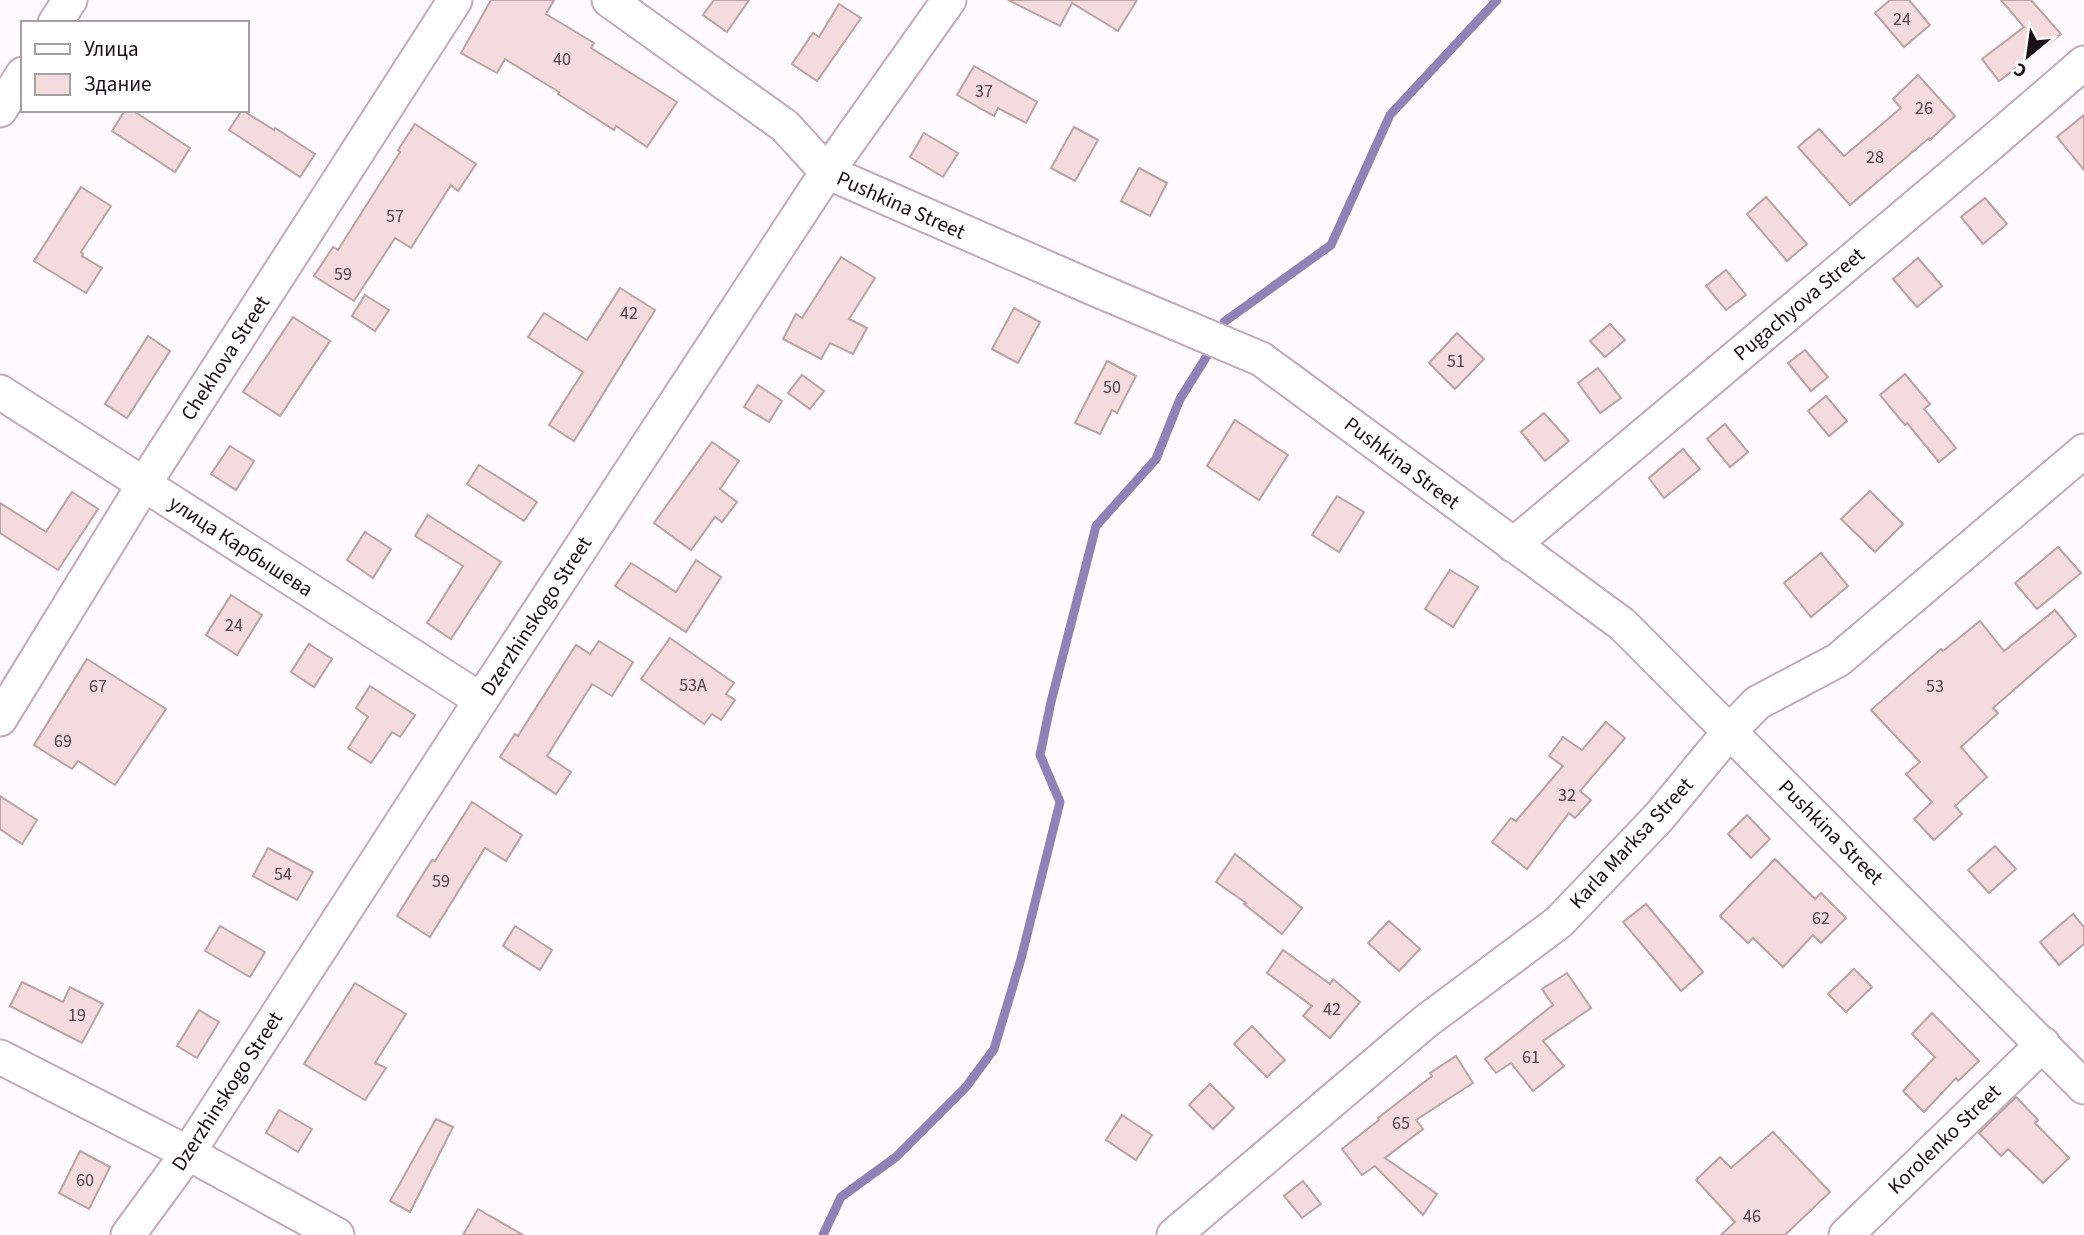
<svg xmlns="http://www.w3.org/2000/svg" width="2084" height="1235" viewBox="0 0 2084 1235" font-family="'Source Sans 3',sans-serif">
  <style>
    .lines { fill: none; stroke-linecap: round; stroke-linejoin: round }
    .stream { stroke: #9082b7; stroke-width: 9 }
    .building { fill: #f3dbde; stroke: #bba2a5; stroke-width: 2 }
    .minor-casing { stroke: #c1abb7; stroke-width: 37 }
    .minor { stroke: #fff; stroke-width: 33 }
    .labels { text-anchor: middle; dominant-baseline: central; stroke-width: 5; stroke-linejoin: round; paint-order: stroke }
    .number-label { font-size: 18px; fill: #504448 }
    .street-label { font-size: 21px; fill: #1a1216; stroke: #fff }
  </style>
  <rect width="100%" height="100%" fill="#fffafd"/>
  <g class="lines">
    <g class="stream">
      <path d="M1224 322 1331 245 1390 115 1497 0"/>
      <path d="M823 1235 841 1197 896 1157 966 1087 994 1049 1021 959 1060 802 1040 755 1051 702 1096 526 1156 459 1180 399 1210 351"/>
    </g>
  </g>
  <g class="building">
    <path d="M491 0H554L546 14 594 43 591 48 677 102 647 147 616 126 614 130 558 94 559 92 505 59 497 73 461 53Z"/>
    <path d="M714 0H749L727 32 703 15Z"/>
    <path d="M1008 0H1137L1118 31 1072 3 1060 26Z"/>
    <path d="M1890 0H1909L1930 25 1904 47 1875 13Z"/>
    <path d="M2001 0H2031L2061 34 1999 81 1982 59 2024 27Z"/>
    <path d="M839 4 861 18 817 81 792 64 813 33 819 37Z"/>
    <path d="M974 66 1037 102 1026 123 998 108 994 116 957 95Z"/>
    <path d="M1918 75 1955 116 1930 140 1929 138 1850 205 1798 147 1819 129 1844 156 1901 108 1893 99Z"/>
    <path d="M125 110H132L190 148 175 172 112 131Z"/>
    <path d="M242 110 274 130 275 128 315 154 300 177 229 130Z"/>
    <path d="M2084 115V170L2057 137Z"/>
    <path d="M415 124 476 164 458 191 451 185 411 248 395 238 354 301 314 276 333 247 338 250 400 152 398 150Z"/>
    <path d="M1074 127 1098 140 1075 181 1051 168Z"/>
    <path d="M924 133 958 153 943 177 910 157Z"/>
    <path d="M1139 168 1167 183 1150 216 1121 201Z"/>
    <path d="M81 187 111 206 81 252 83 254 82 256 102 268 86 293 34 261Z"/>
    <path d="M1766 197 1807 244 1787 261 1747 214Z"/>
    <path d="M1985 198 2007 224 1983 244 1961 217Z"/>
    <path d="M841 257 875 278 849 319 867 328 853 354 830 343 821 359 783 339 796 314 802 318Z"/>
    <path d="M1918 258 1942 286 1917 307 1893 279Z"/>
    <path d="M1726 270 1746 295 1726 310 1706 286Z"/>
    <path d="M620 288 655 310 574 441 549 425 583 372 528 337 544 313 587 340Z"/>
    <path d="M365 295 389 310 375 331 352 316Z"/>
    <path d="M1014 308 1040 322 1018 363 992 349Z"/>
    <path d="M293 317 330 341 280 416 243 392Z"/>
    <path d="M1610 324 1625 340 1605 357 1590 341Z"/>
    <path d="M1457 333 1484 359 1455 389 1429 363Z"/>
    <path d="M148 336 170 351 127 418 105 404Z"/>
    <path d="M1805 350 1828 377 1811 391 1788 363Z"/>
    <path d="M1107 361 1136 376 1117 413 1112 410 1100 434 1075 423Z"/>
    <path d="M1598 368 1621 398 1600 413 1578 383Z"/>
    <path d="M1905 374 1930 404 1924 409 1956 448 1939 462 1907 423 1905 425 1880 395Z"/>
    <path d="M802 375 824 391 810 409 788 393Z"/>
    <path d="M758 385 782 401 769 422 744 407Z"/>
    <path d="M1826 396 1847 421 1829 436 1808 411Z"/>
    <path d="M1544 413 1569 441 1545 461 1521 432Z"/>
    <path d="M1235 420 1288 455 1259 500 1207 466Z"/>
    <path d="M1725 424 1748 452 1730 467 1707 439Z"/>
    <path d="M712 442 739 461 720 489 737 502 722 522 715 517 691 550 654 523Z"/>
    <path d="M230 446 254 461 236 490 211 474Z"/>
    <path d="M1683 449 1700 469 1664 498 1649 478Z"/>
    <path d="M479 465 537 502 524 521 467 484Z"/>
    <path d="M1870 491 1903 524 1875 552 1841 519Z"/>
    <path d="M72 492 98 509 58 570 0 533V503L46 532Z"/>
    <path d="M1337 496 1364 512 1339 552 1312 535Z"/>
    <path d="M428 515 501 562 451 639 427 623 463 566 415 536Z"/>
    <path d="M365 532 391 549 373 578 347 560Z"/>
    <path d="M2058 547 2081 573 2037 609 2015 583Z"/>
    <path d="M1821 553 1848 586 1811 617 1784 583Z"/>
    <path d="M696 560 721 577 686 632 615 586 631 563 676 592Z"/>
    <path d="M1450 570 1478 587 1453 627 1425 609Z"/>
    <path d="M231 595 262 615 237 655 206 635Z"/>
    <path d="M2055 610 2076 636 1993 708 1998 713 1961 747 1987 777 1955 806 1962 814 1934 840 1914 819 1932 802 1906 774 1920 762 1871 710 1941 649 1943 651 1980 621 2004 651Z"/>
    <path d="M670 638 734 683 726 694 735 700 721 720 712 714 704 724 641 679Z"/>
    <path d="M599 641 633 662 612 696 592 684 547 756 571 772 556 794 500 757 515 734 518 736 576 645 590 654Z"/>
    <path d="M309 644 332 659 314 687 291 672Z"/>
    <path d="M87 659 166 709 115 785 78 761 72 769 34 745Z"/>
    <path d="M370 686 415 715 400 737 392 732 371 763 348 748 368 717 356 708Z"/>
    <path d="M1606 722 1625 738 1580 791 1591 800 1575 818 1569 813 1527 869 1492 842 1511 818 1516 821 1563 766 1549 756 1563 737 1582 750Z"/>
    <path d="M0 796 37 820 22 844 0 829Z"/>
    <path d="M472 802 522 835 506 861 485 848 430 937 397 916 432 860 435 861Z"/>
    <path d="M1747 815 1770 839 1751 858 1728 834Z"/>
    <path d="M1995 846 2016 869 1989 893 1968 870Z"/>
    <path d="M268 848 313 872 297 900 253 876Z"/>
    <path d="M1235 854 1302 908 1282 934 1244 904 1246 903 1216 882Z"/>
    <path d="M1775 859 1815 899 1821 893 1846 918 1821 943 1813 935 1783 967 1753 938 1748 943 1720 916Z"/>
    <path d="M1646 904 1703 972 1681 991 1623 922Z"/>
    <path d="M2073 914 2084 927V944L2059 965 2040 942Z"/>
    <path d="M1389 921 1420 949 1399 971 1368 943Z"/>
    <path d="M220 926 265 952 250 977 205 951Z"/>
    <path d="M515 926 552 950 540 970 503 946Z"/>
    <path d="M1283 950 1330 984 1333 979 1360 1002 1330 1038 1303 1016 1312 1006 1267 973Z"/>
    <path d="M1854 969 1872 987 1846 1012 1828 994Z"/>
    <path d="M1567 973 1591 1008 1543 1041 1564 1066 1533 1091 1511 1063 1496 1073 1485 1059 1553 1005 1542 989Z"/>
    <path d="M22 982 63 1002 70 987 103 1004 82 1043 10 1006Z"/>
    <path d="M355 983 406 1014 375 1063 386 1068 365 1100 304 1064Z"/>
    <path d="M199 1010 219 1022 197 1058 177 1046Z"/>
    <path d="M1932 1013 1979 1061 1958 1081 1956 1078 1924 1112 1903 1091 1935 1057 1912 1034Z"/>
    <path d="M1252 1026 1285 1060 1267 1077 1234 1044Z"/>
    <path d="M1456 1056 1473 1083 1416 1120 1423 1129 1385 1158 1437 1194 1423 1215 1375 1166 1362 1175 1342 1149 1379 1120 1378 1118 1432 1076 1430 1073Z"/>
    <path d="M1210 1084 1234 1108 1213 1129 1189 1105Z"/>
    <path d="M2016 1097 2038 1120 2035 1123 2069 1158 2043 1183 2008 1149 2001 1156 1979 1133Z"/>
    <path d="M279 1110 312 1129 298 1152 266 1133Z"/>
    <path d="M1122 1115 1152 1135 1136 1160 1106 1140Z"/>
    <path d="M436 1119 453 1127 410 1212 390 1201Z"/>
    <path d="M1773 1132 1830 1192 1785 1235H1721L1735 1222 1696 1180 1720 1157 1731 1168Z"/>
    <path d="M80 1151 110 1167 89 1209 59 1193Z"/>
    <path d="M1303 1181 1321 1204 1302 1218 1284 1196Z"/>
    <path d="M478 1209 523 1235H463Z"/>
  </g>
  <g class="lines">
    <g class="minor-casing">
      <g id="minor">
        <path d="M609 0 785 126 827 172 1095 289 1261 359 1622 624 2084 1087"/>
        <path d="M55 23 70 0"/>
        <path d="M0 110 23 74"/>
        <path d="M0 392 481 700"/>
        <path d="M1513 545 1990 144 2084 63"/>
        <path d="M0 719 144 484 455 0"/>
        <path d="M0 1057 188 1153 337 1235"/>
        <path d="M128 1235 188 1153 481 700 827 172 949 0"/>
        <path d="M1174 1235 1425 1022 1559 922 1659 817 1730 731 1757 703 1838 660 2084 451"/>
        <path d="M1846 1235 2043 1044"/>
      </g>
    </g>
    <use href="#minor" class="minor"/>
  </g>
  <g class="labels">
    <g class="number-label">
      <text x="1902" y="19">24</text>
      <text x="562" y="59">40</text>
      <text x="984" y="91">37</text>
      <text x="1924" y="108">26</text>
      <text x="1875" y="157">28</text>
      <text x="395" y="216">57</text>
      <text x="343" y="274">59</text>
      <text x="629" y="313">42</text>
      <text x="1456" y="361">51</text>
      <text x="1112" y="387">50</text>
      <text x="234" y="625">24</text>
      <text x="693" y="685">53А</text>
      <text x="98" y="686">67</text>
      <text x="1935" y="686">53</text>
      <text x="63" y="741">69</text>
      <text x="1567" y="795">32</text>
      <text x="283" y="874">54</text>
      <text x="441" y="881">59</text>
      <text x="1821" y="918">62</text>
      <text x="1332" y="1009">42</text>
      <text x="77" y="1015">19</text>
      <text x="1531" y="1057">61</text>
      <text x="1401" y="1123">65</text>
      <text x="85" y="1180">60</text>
      <text x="1752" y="1216">46</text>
    </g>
    <g class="street-label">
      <text transform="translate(901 205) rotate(24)">Pushkina Street</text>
      <text transform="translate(1799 304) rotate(-40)">Pugachyova Street</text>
      <text transform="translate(225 358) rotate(-57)">Chekhova Street</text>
      <text transform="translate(1402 463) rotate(37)">Pushkina Street</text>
      <text transform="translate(241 546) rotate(33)">улица Карбышева</text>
      <text transform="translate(536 616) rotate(-57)">Dzerzhinskogo Street</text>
      <text transform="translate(1831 832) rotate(45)">Pushkina Street</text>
      <text transform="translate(1631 843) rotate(-47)">Karla Marksa Street</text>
      <text transform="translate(227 1091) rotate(-57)">Dzerzhinskogo Street</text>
      <text transform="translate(1944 1139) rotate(-44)">Korolenko Street</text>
    </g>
  </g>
  <rect x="21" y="21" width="228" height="91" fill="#ffffff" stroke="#a3a0a2" stroke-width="2"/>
  <rect x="35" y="44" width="35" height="10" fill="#ffffff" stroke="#a3a0a2" stroke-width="2"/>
  <text x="84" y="56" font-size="21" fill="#1a1216">Улица</text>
  <rect x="35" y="74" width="35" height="21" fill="#f3dbde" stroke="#a3a0a2" stroke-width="2"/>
  <text x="84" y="91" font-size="21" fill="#1a1216">Здание</text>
  <g transform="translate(2028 56) rotate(209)" stroke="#ffffff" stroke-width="5" paint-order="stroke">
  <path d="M0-5L12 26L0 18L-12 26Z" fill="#1a1216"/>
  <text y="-10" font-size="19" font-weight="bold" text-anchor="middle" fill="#1a1216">С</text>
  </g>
</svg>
